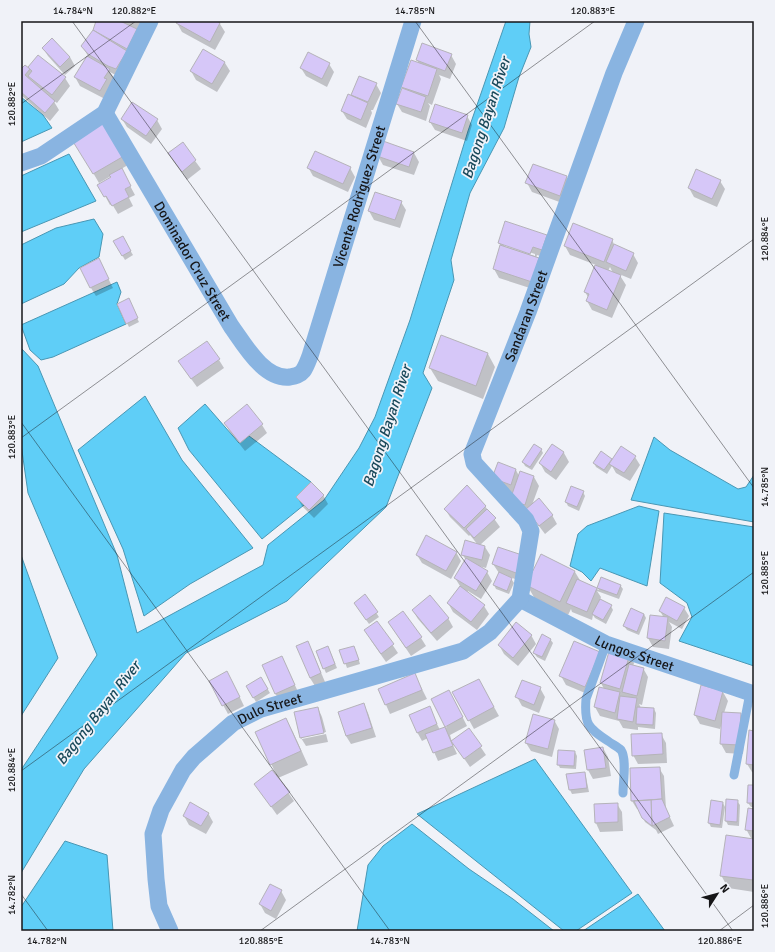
<svg xmlns="http://www.w3.org/2000/svg" width="775" height="952" viewBox="0 0 775 952" font-family="Signika,sans-serif">
  <style>
    .water { fill: #5fcef7; stroke: #4997b4 }
    .shadow { fill: #0003; fill-rule: evenodd }
    .building { fill: #d6c7f8; stroke: #b5b3b9 }
    .lines { fill: none; stroke-linecap: round; stroke-linejoin: round }
    .service { stroke: #89b4e1; stroke-width: 9 }
    .minor { stroke: #89b4e1; stroke-width: 17 }
    .ticks { fill: none; stroke: #161618; stroke-width: 1; stroke-opacity: 0.45 }
    .labels { text-anchor: middle; dominant-baseline: central; stroke-width: 3.5; stroke-linejoin: round; paint-order: stroke }
    .street-label { font-size: 14px; fill: #161618; stroke: #f0f2f8 }
    .water-label { font-size: 15px; font-style: italic; fill: #19495a; stroke: #f0f2f8 }
    .neatline { fill: none; stroke: #161618; stroke-width: 1.5 }
    .ticks-label { font-size: 10px; text-anchor: middle; fill: #161618 }
  </style>
  <rect width="100%" height="100%" fill="#f0f2f8"/>
  <g class="water">
    <path d="M506 21H530L529 34 531 47 519 77 504 128 470 193 451 260 454 280 423 373 432 388 386 507 287 601 186 653 84 769 21 873V770L97 655 28 493 21 444V348L38 366 117 555 137 633 263 565 268 545 324 500 359 448 375 417 410 320 468 131Z"/>
    <path d="M21 97 43 115 52 128 21 142Z"/>
    <path d="M69 154 96 201 21 232V176Z"/>
    <path d="M94 219 103 234 99 257 79 268 64 284 21 304V245L56 228Z"/>
    <path d="M117 282 121 292 117 304 126 324 53 357 41 360 30 350 21 325Z"/>
    <path d="M145 396 182 460 253 548 190 584 144 616 123 549 78 450Z"/>
    <path d="M205 404 239 443 249 436 311 482 296 497 304 505 262 539 189 450 178 428Z"/>
    <path d="M654 437 670 450 738 489 746 487 754 475V522L631 500Z"/>
    <path d="M639 506 659 511 647 586 600 568 591 581 582 572 570 566 578 534 587 526Z"/>
    <path d="M664 513 754 527V666L679 641 692 617 687 603 660 583Z"/>
    <path d="M21 555 58 658 21 716Z"/>
    <path d="M535 759 632 893 576 931H564L417 814Z"/>
    <path d="M412 824 469 869 513 899 554 931H357L368 865 383 846Z"/>
    <path d="M65 841 107 855 113 931H21V907Z"/>
    <path d="M638 894 665 931H583Z"/>
  </g>
  <g class="shadow">
    <path d="M97 21H152L121 78 110 72 114 78 105 99 80 86 75 77 88 56 82 46 94 30Z"/>
    <path d="M178 21H215L220 24 225 32 215 50 182 32 177 23Z"/>
    <path d="M43 48 70 57 75 66 65 75 48 56Z"/>
    <path d="M204 50 225 63 230 71 217 92 196 80 191 71Z"/>
    <path d="M451 55 456 64 450 79 439 75 441 79 432 105 428 103 430 106 426 121 402 112 397 104 404 90 402 87 419 64 417 60Z"/>
    <path d="M38 56 65 78 70 86 57 103 53 100 59 110 50 121 21 95V71L28 69Z"/>
    <path d="M329 64 334 72 327 87 306 76 301 68Z"/>
    <path d="M360 77 376 84 381 93 373 110H371L372 113 366 128 347 119 342 111 351 97Z"/>
    <path d="M467 116 472 125 467 141 435 130 430 122Z"/>
    <path d="M122 119 157 120 162 129 151 144 127 127Z"/>
    <path d="M104 123 128 165 121 169 135 195 129 198 133 206 118 214 112 204 110 205 99 185 112 178 111 176 99 183 74 140Z"/>
    <path d="M182 143 201 169 187 180 169 153Z"/>
    <path d="M414 153 419 162 414 175 383 165 378 156Z"/>
    <path d="M308 167 350 168 355 177 348 192 313 176Z"/>
    <path d="M566 177 571 185 565 204 532 192 527 183Z"/>
    <path d="M720 181 725 189 717 207 694 197 689 188Z"/>
    <path d="M401 202 406 210 400 228 374 220 369 211Z"/>
    <path d="M546 236 547 258 537 255 536 258V290L499 278 494 269 501 247 499 243ZM504 244 535 254V256L504 246Z"/>
    <path d="M122 237 133 255 125 260 114 241Z"/>
    <path d="M612 240 615 246 633 254 638 263 631 279 619 274 626 285 612 318 592 310 587 301 588 297 585 292 596 265 570 255 565 246ZM610 267 613 273 608 271Z"/>
    <path d="M103 268 113 288 96 296 91 288Z"/>
    <path d="M130 304 139 322 129 327 127 323Z"/>
    <path d="M488 354 495 367 483 399 438 381 430 368Z"/>
    <path d="M219 360 224 368 197 387 184 369Z"/>
    <path d="M247 406 262 425 267 433 245 451 230 432 225 423Z"/>
    <path d="M552 445 564 453 569 462 556 480 545 472 540 463Z"/>
    <path d="M541 449 543 453 532 470 525 466 523 462Z"/>
    <path d="M635 457 640 465 630 481 616 473 612 466 607 474 596 467 594 463 611 460 612 462Z"/>
    <path d="M498 464 516 470 519 476 534 477 539 486 532 505 552 515 557 524 545 534 514 493 498 487Z"/>
    <path d="M583 492 585 496 579 511 568 506 566 502Z"/>
    <path d="M323 495 328 504 314 518 302 506 297 497Z"/>
    <path d="M485 506 500 527 480 545 485 547 490 555 486 568 479 566 487 572 492 581 481 599 468 591 467 592 484 606 489 614 477 630 453 612 448 603 460 586 455 578 466 560 462 554 478 545 470 535 469 536 450 517 445 509Z"/>
    <path d="M499 548 521 556 520 581 510 577 514 583 509 594 496 589 494 585 499 573 493 564Z"/>
    <path d="M456 552 461 561 451 579 422 563 417 555Z"/>
    <path d="M575 572 581 582 599 590 598 588 620 585 623 589 619 599 597 591 601 597 600 600 611 606 613 610 606 624 595 618 593 615 592 620 572 612 571 609 568 615 535 599 527 585Z"/>
    <path d="M365 596 379 617 369 624 357 607Z"/>
    <path d="M684 608 689 616 682 629 669 622 672 627 669 649 653 647 648 638 664 618 660 611Z"/>
    <path d="M413 611 448 618 453 627 437 641 418 619Z"/>
    <path d="M644 614 646 618 639 635 627 630 624 626Z"/>
    <path d="M377 622 398 653 386 662 370 639Z"/>
    <path d="M389 623 421 638 426 646 411 656Z"/>
    <path d="M531 635 536 644 518 666 504 654 499 645Z"/>
    <path d="M550 639 553 643 545 661 537 657 534 653Z"/>
    <path d="M307 642 312 651 325 682 315 686 310 678Z"/>
    <path d="M330 651 337 668 326 673 317 652Z"/>
    <path d="M341 651H356L360 664 347 668Z"/>
    <path d="M599 653 590 695 566 685 561 676Z"/>
    <path d="M629 654 634 663 633 666 643 668 648 677 642 705 639 704 641 708 654 709 656 713 655 729 638 727V730L623 728 619 721 600 716 595 707 604 689 601 683Z"/>
    <path d="M282 657 299 694 280 702 275 693Z"/>
    <path d="M415 675 427 699 390 714 379 689Z"/>
    <path d="M261 678 270 693 256 702 247 686Z"/>
    <path d="M210 681H232L244 706 228 714Z"/>
    <path d="M540 688 545 697 539 713 522 706 517 697Z"/>
    <path d="M484 689 499 716 474 729 454 693Z"/>
    <path d="M723 692 728 701 724 713 741 714 746 723 743 754 726 753 721 744 722 723 720 729 700 724 695 715Z"/>
    <path d="M433 700H454L467 726 450 735 452 742 469 730 486 755 470 767 454 744 453 745 457 754 438 761 428 738 422 741 417 732 429 708 440 730 447 727Z"/>
    <path d="M363 704 368 713 376 737 351 744 346 736Z"/>
    <path d="M318 708 322 717 326 732 302 737V739L326 734 328 742 306 746 301 738 296 713Z"/>
    <path d="M286 719 293 732 308 765 278 778 294 801 277 815 255 784 276 774 256 732Z"/>
    <path d="M554 720 559 729 552 757 531 751 526 743Z"/>
    <path d="M754 732V773L752 772 747 764Z"/>
    <path d="M661 734 666 743 667 763 638 764 633 755Z"/>
    <path d="M603 748 608 757 611 776 593 779 588 770 585 751Z"/>
    <path d="M575 752 577 756 576 769 560 768 558 764Z"/>
    <path d="M659 768 664 776 666 809 674 826 658 834 656 830 645 822 639 809H637L632 801Z"/>
    <path d="M584 773 586 777 589 792 572 794 570 790 568 775Z"/>
    <path d="M754 786V807H751L748 803Z"/>
    <path d="M727 800 737 801 740 805 739 826 728 825 726 821Z"/>
    <path d="M723 803 725 807 722 828 711 827 709 823Z"/>
    <path d="M617 804 622 812 623 831 600 832 596 823Z"/>
    <path d="M754 810V892L728 888 721 875 752 840 746 829Z"/>
    <path d="M208 813 213 822 206 834 189 825 184 816Z"/>
    <path d="M281 891 286 900 276 919 265 913 260 904Z"/>
  </g>
  <g class="building">
    <path d="M96 21H120L137 29 127 49 93 30Z"/>
    <path d="M177 21H217L220 23 210 42 176 23Z"/>
    <path d="M93 30 127 51 116 69 108 66 88 54 81 46Z"/>
    <path d="M52 38 70 57 60 67 42 48Z"/>
    <path d="M422 43 452 54 445 71 416 60Z"/>
    <path d="M203 49 225 62 212 84 190 71Z"/>
    <path d="M308 52 330 63 322 79 300 68Z"/>
    <path d="M38 55 66 77 52 95 28 76 32 71 28 67Z"/>
    <path d="M87 56 110 69 104 78 107 79 100 91 74 77Z"/>
    <path d="M411 60 437 69 428 96 401 87Z"/>
    <path d="M25 65 30 69 25 75 55 101 45 113 21 92V69Z"/>
    <path d="M359 76 377 83 368 102 351 95Z"/>
    <path d="M402 88 426 97 421 112 396 104Z"/>
    <path d="M348 94 368 103 361 120 341 111Z"/>
    <path d="M132 102 158 119 146 136 121 119Z"/>
    <path d="M435 104 468 115 462 133 429 122Z"/>
    <path d="M104 122 124 156 93 174 72 140Z"/>
    <path d="M383 141 414 152 409 167 377 156Z"/>
    <path d="M183 142 196 160 182 172 168 153Z"/>
    <path d="M315 151 351 167 343 184 307 168Z"/>
    <path d="M533 164 567 176 560 196 525 183Z"/>
    <path d="M122 168 131 186 125 189 129 197 112 206 106 196 104 197 97 185 111 177 109 175Z"/>
    <path d="M696 169 721 180 712 199 688 188Z"/>
    <path d="M375 192 402 201 395 220 368 211Z"/>
    <path d="M505 221 547 235 542 250 533 247 530 254 498 243Z"/>
    <path d="M573 223 613 239 604 262 564 246Z"/>
    <path d="M123 236 131 251 122 256 113 241Z"/>
    <path d="M614 244 634 253 626 271 606 262Z"/>
    <path d="M500 245 539 258 532 282 493 269Z"/>
    <path d="M99 258 109 279 90 288 80 268Z"/>
    <path d="M595 265 621 275 607 310 586 301 589 294 584 292Z"/>
    <path d="M129 298 138 318 126 324 117 304Z"/>
    <path d="M441 335 488 353 476 386 429 368Z"/>
    <path d="M207 341 220 359 191 379 178 361Z"/>
    <path d="M247 404 263 424 240 443 224 423Z"/>
    <path d="M534 444 542 449 530 467 522 462Z"/>
    <path d="M552 444 564 452 551 472 539 463Z"/>
    <path d="M621 446 636 456 624 473 609 464Z"/>
    <path d="M601 451 612 459 604 470 593 463Z"/>
    <path d="M498 462 516 469 511 485 492 478Z"/>
    <path d="M520 471 534 476 525 505 510 500Z"/>
    <path d="M311 482 324 495 309 510 296 497Z"/>
    <path d="M467 485 486 506 464 528 444 509Z"/>
    <path d="M571 486 584 491 577 507 565 502Z"/>
    <path d="M539 498 553 515 539 526 526 509Z"/>
    <path d="M487 509 496 518 474 538 466 529Z"/>
    <path d="M426 535 457 552 446 571 416 555Z"/>
    <path d="M465 540 485 546 482 560 461 555Z"/>
    <path d="M498 547 522 555 516 573 492 564Z"/>
    <path d="M541 554 575 571 560 602 526 585Z"/>
    <path d="M466 558 488 571 476 591 454 578Z"/>
    <path d="M499 572 512 578 507 591 493 585Z"/>
    <path d="M601 577 621 585 617 595 597 588Z"/>
    <path d="M577 579 597 588 587 612 566 603Z"/>
    <path d="M460 586 485 605 471 622 447 603Z"/>
    <path d="M365 594 378 612 366 620 354 603Z"/>
    <path d="M430 595 449 618 431 633 412 610Z"/>
    <path d="M666 597 685 607 677 621 659 611Z"/>
    <path d="M600 599 612 605 603 620 592 614Z"/>
    <path d="M631 608 644 614 637 632 623 626Z"/>
    <path d="M403 611 422 637 406 648 388 622Z"/>
    <path d="M650 615 668 617 665 641 647 638Z"/>
    <path d="M377 621 394 644 381 654 364 630Z"/>
    <path d="M516 622 532 635 513 658 498 645Z"/>
    <path d="M542 634 551 639 542 657 533 653Z"/>
    <path d="M308 641 321 673 310 678 296 646Z"/>
    <path d="M574 641 600 652 585 687 559 676Z"/>
    <path d="M328 646 335 664 323 669 316 651Z"/>
    <path d="M354 646 359 660 344 664 339 650Z"/>
    <path d="M610 648 630 653 620 689 600 683Z"/>
    <path d="M282 656 295 685 275 694 262 665Z"/>
    <path d="M629 664 644 668 637 696 622 692Z"/>
    <path d="M227 671 240 697 222 706 209 681Z"/>
    <path d="M415 673 422 690 385 705 378 689Z"/>
    <path d="M261 677 268 689 253 698 246 686Z"/>
    <path d="M479 679 494 707 468 721 452 692Z"/>
    <path d="M522 680 541 687 534 705 515 697Z"/>
    <path d="M701 685 723 691 715 721 694 715Z"/>
    <path d="M599 687 620 692 615 713 594 707Z"/>
    <path d="M449 690 463 717 445 727 431 699Z"/>
    <path d="M620 696 637 698 633 722 617 719Z"/>
    <path d="M364 703 372 728 346 736 338 712Z"/>
    <path d="M430 706 437 724 417 733 409 715Z"/>
    <path d="M318 707 324 733 300 738 294 712Z"/>
    <path d="M637 707 654 708 653 725 636 724Z"/>
    <path d="M722 712 741 713 739 745 720 744Z"/>
    <path d="M533 714 555 720 548 749 525 743Z"/>
    <path d="M286 718 301 751 270 765 255 732Z"/>
    <path d="M445 727 453 746 433 753 425 734Z"/>
    <path d="M469 728 482 746 464 759 451 741Z"/>
    <path d="M749 730 754 731V765L746 764Z"/>
    <path d="M662 733 663 754 632 756 631 734Z"/>
    <path d="M603 747 606 768 587 770 584 750Z"/>
    <path d="M558 750 575 751 574 766 557 765Z"/>
    <path d="M660 767 662 799 631 801 630 768Z"/>
    <path d="M272 770 290 792 271 807 254 784Z"/>
    <path d="M585 772 587 788 569 790 566 774Z"/>
    <path d="M748 785H754V803H747Z"/>
    <path d="M662 799 670 817 652 826 651 800Z"/>
    <path d="M726 799 738 800 737 822 725 821Z"/>
    <path d="M651 800 652 826 642 818 634 801Z"/>
    <path d="M711 800 723 802 720 825 708 823Z"/>
    <path d="M190 802 209 813 201 826 183 816Z"/>
    <path d="M618 803V822L595 823 594 804Z"/>
    <path d="M748 808 754 809V831L745 830Z"/>
    <path d="M726 835 754 839 753 880 720 876Z"/>
    <path d="M270 884 282 890 271 911 259 904Z"/>
  </g>
  <g class="lines">
    <g class="service">
      <path d="M606 644 586 699C584 724 588 728 608 741 612 744 618 747 621 750 627 759 623 782 623 793"/>
      <path d="M734 775 750 693"/>
    </g>
    <g class="minor">
      <path id="s1" d="M105 113 231 326C244 344 264 380 290 377 295 376 300 375 303 371 306 367 308 361 310 356L413 21"/>
      <path d="M21 163 41 156 105 113 150 21"/>
      <path id="s2" d="M520 599 606 644 754 694"/>
      <path id="s3" d="M170 931 159 906 156 879 153 834 161 810 183 770 194 757 233 723 261 709 463 651 490 632 520 599 531 531 526 520 474 463 472 454 528 312 614 73 636 21"/>
    </g>
  </g>
  <path class="ticks" d="M72 21 733 931M415 21 754 488M21 104 136 21M21 422 390 931M21 438 595 21M21 771 754 239M21 894 48 931M260 931 754 572M719 931 754 905"/>
  <g class="labels">
    <g class="street-label">
      <text stroke="none"><textPath href="#s1" startOffset="527">Vicente Rodriguez Street</textPath></text>
      <text stroke="none"><textPath href="#s1" startOffset="172">Dominador Cruz Street</textPath></text>
      <text stroke="none"><textPath href="#s3" startOffset="874">Sandaran Street</textPath></text>
      <text stroke="none"><textPath href="#s2" startOffset="127">Lungos Street</textPath></text>
      <text stroke="none"><textPath href="#s3" startOffset="279">Dulo Street</textPath></text>
    </g>
    <g class="water-label">
      <text transform="translate(486 118) rotate(-72)">Bagong Bayan River</text>
      <text transform="translate(387 426) rotate(-72)">Bagong Bayan River</text>
      <text transform="translate(98 713) rotate(-52)">Bagong Bayan River</text>
    </g>
  </g>
  <rect width="775" height="952" fill="none" stroke="#f0f2f8" stroke-width="44"/>
  <g transform="translate(717 894) rotate(54)" stroke="#f0f2f8" stroke-width="3" paint-order="stroke">
  <path d="M0-3L7 15L0 10L-7 15Z" fill="#161618"/>
  <text y="-6" font-size="11" font-weight="bold" text-anchor="middle" fill="#161618">N</text>
  </g>
  <rect x="22" y="22" width="731" height="908" class="neatline"/>
  <g class="ticks-label">
    <text x="73" y="14">14.784°N</text>
    <text x="134" y="14">120.882°E</text>
    <text x="415" y="14">14.785°N</text>
    <text x="593" y="14">120.883°E</text>
    <text transform="translate(11 104) rotate(-90)" y="4">120.882°E</text>
    <text transform="translate(764 239) rotate(-90)" y="4">120.884°E</text>
    <text transform="translate(11 437) rotate(-90)" y="4">120.883°E</text>
    <text transform="translate(764 487) rotate(-90)" y="4">14.785°N</text>
    <text transform="translate(764 573) rotate(-90)" y="4">120.885°E</text>
    <text transform="translate(11 770) rotate(-90)" y="4">120.884°E</text>
    <text transform="translate(11 895) rotate(-90)" y="4">14.782°N</text>
    <text transform="translate(764 906) rotate(-90)" y="4">120.886°E</text>
    <text x="47" y="944">14.782°N</text>
    <text x="261" y="944">120.885°E</text>
    <text x="390" y="944">14.783°N</text>
    <text x="720" y="944">120.886°E</text>
  </g>
</svg>
